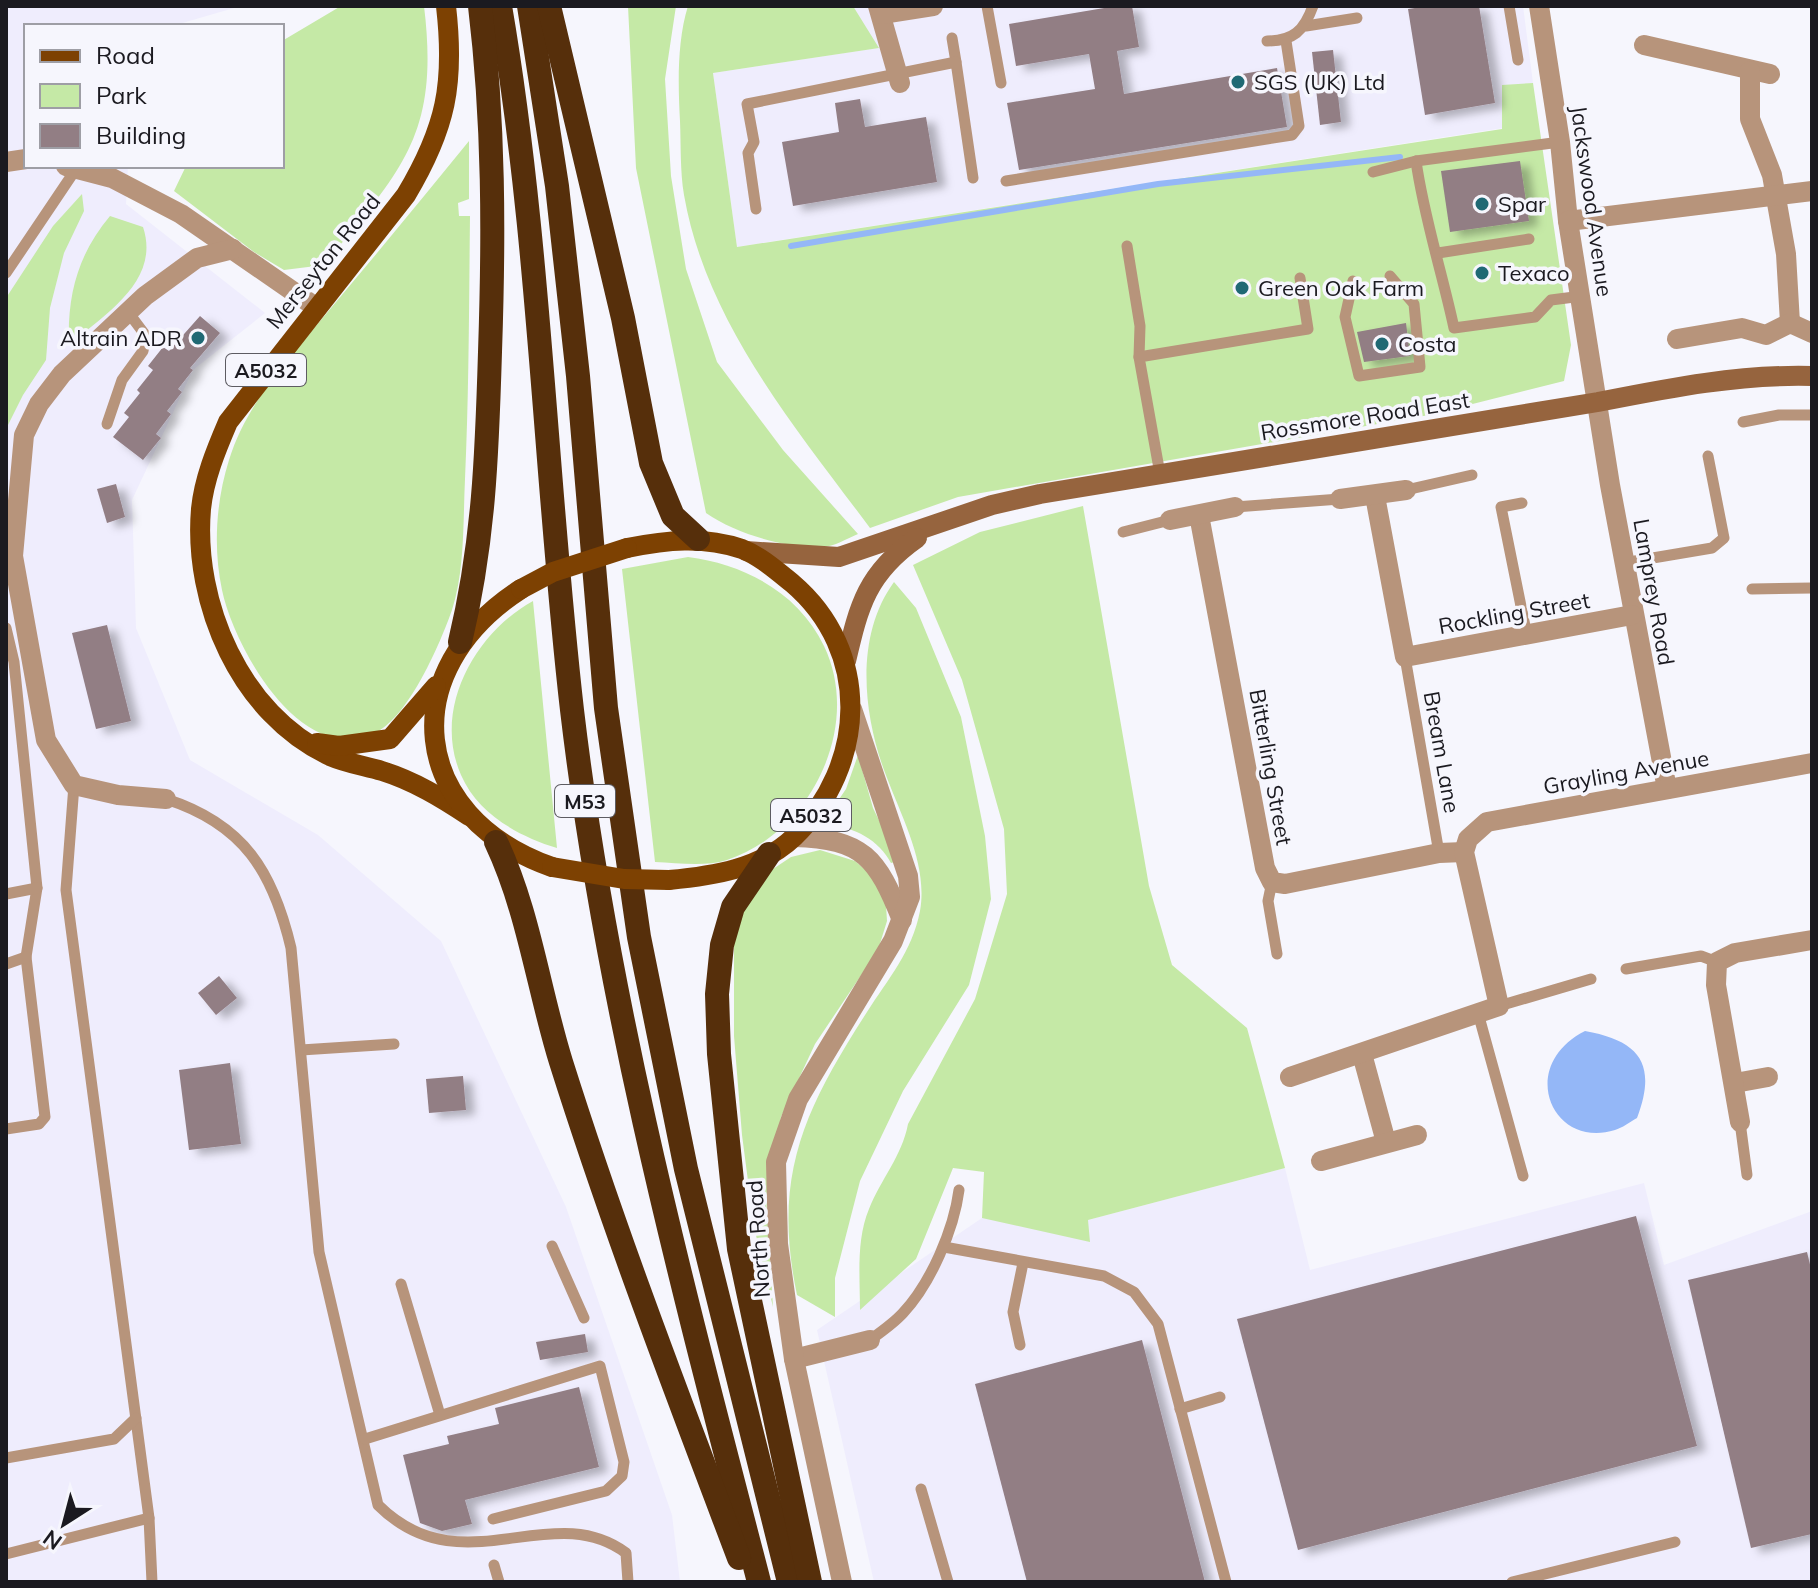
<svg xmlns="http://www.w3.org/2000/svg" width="1818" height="1588" viewBox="0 0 1818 1588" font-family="Mulish,sans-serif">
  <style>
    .built { fill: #efedfd }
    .green { fill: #c5e9a6 }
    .water { fill: #94b7f7 }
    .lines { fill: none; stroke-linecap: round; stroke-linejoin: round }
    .stream { stroke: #94b7f7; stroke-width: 6 }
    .building { fill: #927e84; filter: url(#shadow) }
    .service { stroke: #b7947b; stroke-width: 11 }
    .minor { stroke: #b7947b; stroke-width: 20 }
    .tertiary { stroke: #b7947b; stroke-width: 20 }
    .secondary { stroke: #96643e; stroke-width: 20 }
    .primary { stroke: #7d4102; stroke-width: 20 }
    .motorway { stroke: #562f0b; stroke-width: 24 }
    .primary-bridge { stroke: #7d4102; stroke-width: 20 }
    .poi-dot { fill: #1f6974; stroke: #f6f6fd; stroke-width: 3 }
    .labels { text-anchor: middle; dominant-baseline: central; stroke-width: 7; stroke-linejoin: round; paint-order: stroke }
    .shield { fill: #f6f6fd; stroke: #5d5c62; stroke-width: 2 }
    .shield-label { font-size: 20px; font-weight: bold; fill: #1b1a20 }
    .poi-label { font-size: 22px; fill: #1b1a20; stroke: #f6f6fd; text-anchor: start }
    .street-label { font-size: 22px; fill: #1b1a20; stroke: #f6f6fd }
  </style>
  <defs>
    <filter id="shadow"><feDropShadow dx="9" dy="5" stdDeviation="4" flood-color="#0004"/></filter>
  </defs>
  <rect width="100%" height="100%" fill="#f6f6fd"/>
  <g class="built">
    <path d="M6 6H241L172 26H26V166H128L126 204 265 313 193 370 132 500 136 628 190 760 318 835 441 941 566 1207 672 1515 680 1582H6Z"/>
    <path d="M853 6H1523L1533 83 1502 86 1503 128 737 247 713 73 878 48Z"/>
    <path d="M1285 1168 1310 1270 1644 1183 1664 1265 1812 1211V1582H874L817 1330 982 1218 1088 1220Z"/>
  </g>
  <g class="green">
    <path d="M341 6H424C440 136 401 170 324 265L284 270 254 252 174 191 186 166H282V41Z"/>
    <path d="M628 6H676L665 79 671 176 686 269 717 362 783 450 858 534C848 538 834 547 822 547 785 548 736 534 706 513L636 168Z"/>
    <path d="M688 6H853L879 48 713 73 737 247 1502 129V85L1533 83 1571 345 1564 381 1429 415 958 497 870 528C795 427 706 322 684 195 680 171 681 145 680 121 678 85 677 41 688 6Z"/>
    <path d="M469 141V199L458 203 459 216H470C469 304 469 392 465 479 463 521 465 570 452 610 440 644 410 714 377 732 303 771 234 648 222 590 213 548 216 501 229 460 247 402 288 360 326 314 374 257 422 199 469 141Z"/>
    <path d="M82 194 84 211 64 253 50 308 46 360 23 395 6 429V298L53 226Z"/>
    <path d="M110 216 143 227C161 281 105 314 69 345 67 295 78 254 110 216Z"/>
    <path d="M1083 506 1149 886 1172 965 1247 1028 1285 1168 1088 1220 1090 1242 982 1218 984 1172 953 1168 916 1259 860 1310C860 1277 856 1240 869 1209 881 1179 902 1156 908 1124L975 999 1007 894 1004 829 962 680 913 565 980 532Z"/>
    <path d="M688 557C744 564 799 593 824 646 863 727 810 833 727 860 705 867 678 863 655 862L622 569Z"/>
    <path d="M894 582 916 608 961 717 985 836 991 899 969 985 903 1091 860 1181 835 1278V1317L797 1295C772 1176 804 1110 867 1012 888 979 912 952 920 911 928 866 903 820 887 778 863 717 854 637 894 582Z"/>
    <path d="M533 601 557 848C518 836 478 814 461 775 432 709 475 633 533 601Z"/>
    <path d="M858 755 873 808 899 861 891 863C879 839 849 823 821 826L846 789Z"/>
    <path d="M820 850 855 861 874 877 886 905 887 921 878 950 815 1044 781 1117 766 1196 773 1307 754 1227 742 1135 734 1036V926L767 873 791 857Z"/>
  </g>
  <path class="water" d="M1585 1031C1641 1041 1657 1065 1637 1118 1630 1122 1622 1128 1615 1130 1552 1150 1516 1066 1585 1031Z"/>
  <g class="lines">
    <path class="stream" d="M791 246 1158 184 1400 157"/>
  </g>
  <g class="building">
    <path d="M1116 6H1132L1139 47 1117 51 1124 94 1277 68 1287 127 1019 170 1007 103 1095 89 1089 54 1016 66 1009 24Z"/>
    <path d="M1428 6H1479L1495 103 1425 115 1408 9Z"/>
    <path d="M1333 50 1341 122 1320 125 1312 52Z"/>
    <path d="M860 99 865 127 926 117 937 182 793 206 782 142 839 132 835 103Z"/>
    <path d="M1520 161 1529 221 1450 232 1441 171Z"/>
    <path d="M200 316 220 333 190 368 193 370 178 389 182 392 167 411 171 414 156 434 161 438 143 460 113 437 129 417 124 413 140 393 137 390 153 370 148 366 163 347 169 351Z"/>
    <path d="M1406 323 1410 356 1364 362 1357 332Z"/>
    <path d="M116 484 125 517 107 523 97 489Z"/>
    <path d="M107 625 131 721 96 729 72 633Z"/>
    <path d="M219 976 237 998 216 1015 198 993Z"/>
    <path d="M230 1063 241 1144 189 1150 179 1070Z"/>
    <path d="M463 1076 466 1110 429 1113 426 1079Z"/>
    <path d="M1636 1216 1697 1446 1298 1550 1237 1319Z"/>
    <path d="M1807 1252 1812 1273V1534L1751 1548 1688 1280Z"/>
    <path d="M585 1334 588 1352 540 1360 536 1342Z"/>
    <path d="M1142 1340 1205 1582H1027L975 1384Z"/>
    <path d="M579 1387 599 1467 465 1500 472 1524 442 1531 420 1523 403 1455 449 1444 447 1436 499 1424 495 1408Z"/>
  </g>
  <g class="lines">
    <g class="service">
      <path d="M987 6 1001 83"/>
      <path d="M1509 6 1518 60"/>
      <path d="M1306 26 1357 18"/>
      <path d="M952 38 956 62"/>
      <path d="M1267 41C1293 41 1304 31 1313 6"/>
      <path d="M1416 161C1424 218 1442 272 1454 328L1535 317 1551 300 1582 296"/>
      <path d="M1373 172 1416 161 1560 142"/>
      <path d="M1006 181 1292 135 1299 126 1286 41"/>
      <path d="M756 209 748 153 754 142 747 104 956 62 973 178"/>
      <path d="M1127 246 1140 326 1139 357"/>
      <path d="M1438 253 1529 239"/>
      <path d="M6 273 76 169"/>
      <path d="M1353 281 1345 317 1359 376 1420 367 1414 304 1390 276"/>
      <path d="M1743 422 1779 415H1812"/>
      <path d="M107 424 122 380 143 351 146 336 128 312"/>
      <path d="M1160 474 1139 357 1308 329 1300 278"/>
      <path d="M1406 490 1472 475"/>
      <path d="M1522 503 1501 507 1527 636"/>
      <path d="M1235 507 1340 499"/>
      <path d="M1123 532 1170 520"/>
      <path d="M1623 563 1712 548 1724 538 1708 456"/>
      <path d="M1752 589 1812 588"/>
      <path d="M6 628 14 662 37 888 26 957 45 1117 39 1124 6 1129"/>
      <path d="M1405 657 1439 853"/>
      <path d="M74 785 66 890 149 1518 152 1582"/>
      <path d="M166 799C244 824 273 872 291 948L319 1252 378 1505C461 1588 551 1497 626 1553L628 1582"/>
      <path d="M1272 882 1268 901 1277 954"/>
      <path d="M6 894 37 888"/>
      <path d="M6 964 26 957"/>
      <path d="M1626 969 1701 956 1717 962"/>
      <path d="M1499 1006 1591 979"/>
      <path d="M1478 1013 1523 1176"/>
      <path d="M301 1050 394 1044"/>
      <path d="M1740 1122 1747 1175"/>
      <path d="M552 1246 584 1318"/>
      <path d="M944 1247 1104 1276 1134 1292 1158 1324 1226 1582"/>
      <path d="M401 1284 440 1415"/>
      <path d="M870 1340C881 1332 894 1323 903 1313 931 1283 954 1229 959 1190"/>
      <path d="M1020 1345 1013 1312 1023 1263"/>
      <path d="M1180 1409 1220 1397"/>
      <path d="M365 1439 600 1366 624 1462 622 1476 606 1491 493 1519"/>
      <path d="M6 1458 114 1439 136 1418"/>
      <path d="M921 1489 948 1582"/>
      <path d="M6 1554 149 1518"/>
      <path d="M494 1565 499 1582"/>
      <path d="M1512 1582 1675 1542"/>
    </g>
    <g class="minor">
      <path d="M878 6 900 83"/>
      <path d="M1539 6 1560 142 1568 221 1610 485 1667 789"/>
      <path d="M882 14 933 6"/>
      <path d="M1644 45 1770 74"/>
      <path d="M1750 71V119L1772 175 1786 254 1790 323"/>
      <path d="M6 162 26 159"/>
      <path d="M66 166 112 178 181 214 317 308"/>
      <path d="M1568 221 1812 191"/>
      <path d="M1677 339 1742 328 1766 335 1790 323 1812 333"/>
      <path d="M1375 496 1405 657 1632 615"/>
      <path d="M1340 499 1406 490"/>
      <path d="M1199 515 1265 868 1272 882 1285 884 1439 853 1464 852"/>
      <path d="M1170 520 1235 507"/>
      <path d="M166 799 118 795 74 785 46 740 13 556 24 435 39 404 62 374 145 296 197 258 233 249"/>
      <path d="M1362 1054 1386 1142"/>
      <path d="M1290 1077 1499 1006 1464 852 1468 839 1487 822 1812 763"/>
      <path d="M1735 1083 1768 1077"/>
      <path d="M1740 1122 1716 985 1717 962 1735 953 1812 940"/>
      <path d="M1321 1161 1417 1135"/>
      <path d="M794 1359 870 1340"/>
    </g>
    <g class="tertiary">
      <path d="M794 837C864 839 877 858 902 920"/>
      <path d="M842 1582 794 1359 778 1244 776 1162 798 1099 893 941 910 897 908 876 852 709"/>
    </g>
    <g class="secondary">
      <path d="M746 551 839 557 992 505 1040 494 1598 402C1669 388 1739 374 1812 376"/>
      <path d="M846 661C859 605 867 573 917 538"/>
    </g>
    <g class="primary">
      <path d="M446 6C455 84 446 128 406 195L228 422C216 450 204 479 201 509 193 603 240 714 330 756 346 763 365 766 382 771 414 781 442 798 469 816"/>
      <path d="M627 548C667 540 702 536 742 549 760 556 777 571 792 583 872 651 867 765 794 837 761 869 712 876 669 880"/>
      <path d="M521 589C394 671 408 816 552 867"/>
      <path d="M317 743 339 746 390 739 436 686"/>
    </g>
    <g class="motorway">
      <path d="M500 6C540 239 545 475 572 710 607 1007 684 1293 759 1582"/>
      <path d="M529 6 557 186 578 376 606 708 639 937 686 1169 789 1582"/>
      <path d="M549 6 623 318 651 463 673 516 698 539"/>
      <path d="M460 642C484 542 487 454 490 352 494 235 494 122 480 6"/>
      <path d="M496 842C529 912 538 988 561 1062 614 1230 677 1394 739 1558"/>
      <path d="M769 854 733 907 722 945 717 994 719 1054 739 1249 810 1582"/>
    </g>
    <g class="primary-bridge">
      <path d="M521 589 553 572 627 548"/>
      <path d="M552 867 624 879 669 880"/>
    </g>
  </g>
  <g class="poi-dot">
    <circle cx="1238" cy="82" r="8"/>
    <circle cx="1482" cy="204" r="8"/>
    <circle cx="1482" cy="273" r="8"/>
    <circle cx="1242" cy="288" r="8"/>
    <circle cx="198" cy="338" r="8"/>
    <circle cx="1382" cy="344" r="8"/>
  </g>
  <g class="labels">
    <g class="shield">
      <rect x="226" y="354" width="80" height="32" rx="6"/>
      <rect x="555" y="785" width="60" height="32" rx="6"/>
      <rect x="771" y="799" width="80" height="32" rx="6"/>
    </g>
    <g class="shield-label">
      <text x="266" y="370">A5032</text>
      <text x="585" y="801">M53</text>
      <text x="811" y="815">A5032</text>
    </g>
    <g class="poi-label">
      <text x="1254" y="82">SGS (UK) Ltd</text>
      <text x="1498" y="204">Spar</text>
      <text x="1498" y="273">Texaco</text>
      <text x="1258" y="288">Green Oak Farm</text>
      <text x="182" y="338" text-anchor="end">Altrain ADR</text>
      <text x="1398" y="344">Costa</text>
    </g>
    <g class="street-label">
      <text transform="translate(1592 201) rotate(82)">Jackswood Avenue</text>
      <text transform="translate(323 261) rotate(-51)">Merseyton Road</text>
      <text transform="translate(1365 416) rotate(-9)">Rossmore Road East</text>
      <text transform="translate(1654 592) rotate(80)">Lamprey Road</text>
      <text transform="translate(1514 613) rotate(-10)">Rockling Street</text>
      <text transform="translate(1442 752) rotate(80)">Bream Lane</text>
      <text transform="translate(1271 767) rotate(80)">Bitterling Street</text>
      <text transform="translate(1626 772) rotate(-10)">Grayling Avenue</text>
      <text transform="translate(758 1239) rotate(-94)">North Road</text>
    </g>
  </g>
  <rect width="1818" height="1588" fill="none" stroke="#1b1a20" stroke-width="16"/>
  <rect x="24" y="24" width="260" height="144" fill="#f6f6fd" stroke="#9e9ea5" stroke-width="2"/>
  <rect x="40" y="50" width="40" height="12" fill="#7d4102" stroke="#9e9ea5" stroke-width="2"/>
  <text x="96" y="64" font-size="24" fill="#1b1a20">Road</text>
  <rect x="40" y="84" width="40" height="24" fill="#c5e9a6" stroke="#9e9ea5" stroke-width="2"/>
  <text x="96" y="104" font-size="24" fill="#1b1a20">Park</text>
  <rect x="40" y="124" width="40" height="24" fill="#927e84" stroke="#9e9ea5" stroke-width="2"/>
  <text x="96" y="144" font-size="24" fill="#1b1a20">Building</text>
  <g transform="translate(64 1524) rotate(216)" stroke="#f6f6fd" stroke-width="6" paint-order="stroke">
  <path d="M0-6L14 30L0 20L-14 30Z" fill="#1b1a20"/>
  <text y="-12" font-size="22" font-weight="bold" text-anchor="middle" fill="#1b1a20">N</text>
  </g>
</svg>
